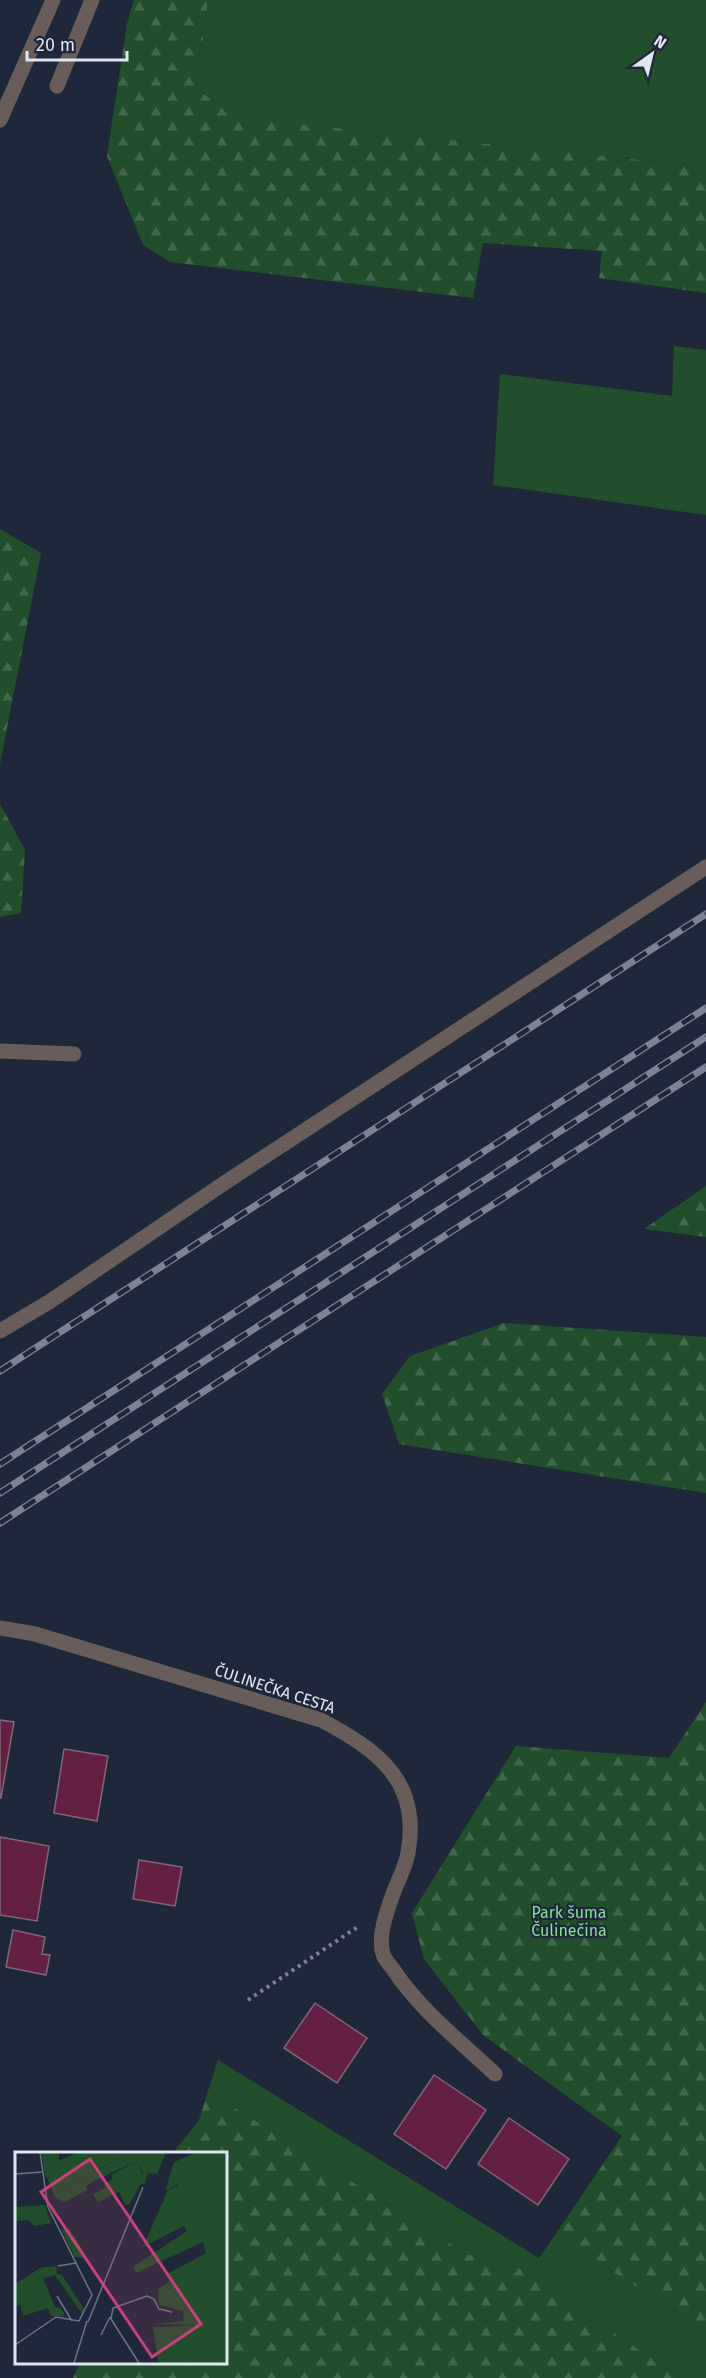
<svg xmlns="http://www.w3.org/2000/svg" width="706" height="2378" viewBox="0 0 706 2378" font-family="'Fira Sans',sans-serif">
  <style>
    .green { fill: #234e2c }
    .forest { fill: url(#forest-firs) }
    .building { fill: #641f45; stroke: #806772; stroke-width: 1.5 }
    .lines { fill: none; stroke-linecap: round; stroke-linejoin: round }
    .path { stroke: #7b8392; stroke-width: 4; stroke-dasharray: 3 4.5; stroke-linecap: butt }
    .service { stroke: #695d5b; stroke-width: 15 }
    .minor { stroke: #695d5b; stroke-width: 15 }
    .tertiary { stroke: #695d5b; stroke-width: 15 }
    .rail-casing { stroke: #7c8392; stroke-width: 7 }
    .rail { stroke: #1f283a; stroke-width: 4.5; stroke-dasharray: 14; stroke-linecap: butt }
    .labels { text-anchor: middle; dominant-baseline: central; stroke-width: 4.5; stroke-linejoin: round; paint-order: stroke }
    .street-label { font-size: 16px; fill: #dfe5f1; stroke: #1f283a }
    .park-label { font-size: 16px; fill: #84e195; stroke: #1f283a }
    .inset-road { fill: none; stroke: #6c7483; stroke-width: 1.5 }
    .view { fill: #c84179; fill-opacity: 0.15; stroke: #c84179; stroke-width: 3 }
    .inset-edge { fill: none; stroke: #dfe5f1; stroke-width: 3 }
  </style>
  <defs>
    <pattern id="forest-firs" width="22" height="20" patternUnits="userSpaceOnUse" patternTransform="scale(1.5)"><rect width="22" height="20" fill="#234e2c"/><path d="M5 1l3.5 6h-7zM16 11l3.5 6h-7z" fill="#42674b"/></pattern>
  </defs>
  <rect width="100%" height="100%" fill="#1f283a"/>
  <g class="green">
    <path d="M208 0H706V167L233 117 197 88Z"/>
    <path d="M674 346 706 350V515L493 485 500 374 672 396Z"/>
    <path d="M218 2060 539 2258 555 2235 706 2331V2378H680L519 2268 467 2254 208 2091Z"/>
  </g>
  <g class="forest">
    <path d="M134 0H208L197 88 233 117 706 167V293L599 278 602 251 483 243 473 298 170 262 143 245 107 156 127 24Z"/>
    <path d="M0 529 41 553 0 764Z"/>
    <path d="M0 804 25 850 21 913 0 917Z"/>
    <path d="M706 1186V1237L644 1229Z"/>
    <path d="M504 1323 706 1337V1493L399 1444 382 1394 410 1356Z"/>
    <path d="M706 1702V2331L555 2235 622 2136 483 2035 424 1959 412 1913 516 1746 669 1758Z"/>
    <path d="M208 2091 467 2254 519 2268 680 2378H73L81 2362H225V2153H173L199 2120Z"/>
  </g>
  <g class="building">
    <path d="M0 1720 14 1722 1 1798H0Z"/>
    <path d="M64 1749 108 1756 97 1821 54 1813Z"/>
    <path d="M0 1837 49 1846 37 1921 0 1915Z"/>
    <path d="M139 1860 182 1867 175 1906 133 1899Z"/>
    <path d="M13 1930 45 1937 42 1954 50 1955 46 1975 6 1967Z"/>
    <path d="M315 2003 367 2038 337 2083 284 2048Z"/>
    <path d="M434 2075 486 2110 446 2169 394 2134Z"/>
    <path d="M509 2118 569 2159 538 2205 478 2164Z"/>
  </g>
  <g class="lines">
    <path class="path" d="M248 2000 359 1926"/>
    <g class="service">
      <path d="M57 86 92 0"/>
      <path d="M0 1051 74 1054"/>
      <path d="M0 1331 49 1302 223 1184 706 867"/>
    </g>
    <path class="minor" d="M0 1628 35 1634 321 1720C377 1750 421 1780 408 1853 406 1865 399 1879 394 1891 388 1908 377 1936 383 1954 384 1959 390 1965 393 1969 419 2009 460 2041 495 2074"/>
    <path class="tertiary" d="M0 120 53 0"/>
    <g class="rail-casing">
      <g id="rail">
        <path d="M0 1371 706 914"/>
        <path d="M0 1464 706 1008"/>
        <path d="M0 1493 706 1037"/>
        <path d="M0 1523 706 1067"/>
      </g>
    </g>
    <use href="#rail" class="rail"/>
  </g>
  <g class="labels">
    <g class="street-label">
      <text transform="translate(275 1689) rotate(18)">ČULINEČKA CESTA</text>
    </g>
    <g class="park-label">
      <text x="569" y="1912">Park šuma<tspan x="569" dy="18">Čulinečina</tspan></text>
    </g>
  </g>
  <g transform="translate(15 2152)">
    <rect width="212" height="212" fill="#1f283a"/>
    <path d="M27 0H44V9L63 0H106L107 4 47 37 30 24ZM183 0H211V5L150 39 159 10ZM122 9 129 26 115 51 111 54 104 40 83 50 78 42 90 36 89 32 98 27 96 23ZM30 53 36 71 19 74 14 68 0 69V55ZM41 114 42 122 47 123 69 157 67 162 40 123H30L25 116ZM10 126 20 160 8 164 6 153 0 154V132ZM169 169H197L190 173 137 172ZM211 201V211H144L143 208Z" fill="#234e2c"/>
    <path d="M106 0H151L142 22 133 21 130 31 126 32 128 21 122 9 79 29 71 34 72 38 50 50 40 46 32 25 47 37 106 5ZM211 5V201L143 208 138 175 189 173 197 169H169L168 159 144 153 143 137 154 130V121L191 101 188 90 121 121 118 115 172 79 169 74 128 95 153 38 162 34 164 28ZM54 76 70 102 67 106 60 105 46 78ZM25 116 30 123H40L28 126 40 155 47 157 50 164H36L33 156 20 160 10 126Z" fill="#234e2c"/>
    <path class="inset-road" d="M0 22 27 20M43 114 61 111M42 144 57 169M73 170 128 35M86 183 95 165M0 193 41 165 64 169 77 143 33 55 25 0M59 211 72 169M124 211 96 167 98 156 132 144 139 147 144 157 157 160"/>
    <path class="view" d="M75 7 186 172 137 205 26 40Z"/>
    <rect width="212" height="212" class="inset-edge"/>
  </g>
  <g transform="translate(652 54) rotate(34)" stroke="#1f283a" stroke-width="4.5" paint-order="stroke">
  <path d="M0-4.5L10 22L0 15L-10 22Z" fill="#dfe5f1"/>
  <text y="-9" font-size="16" font-weight="bold" text-anchor="middle" fill="#dfe5f1">N</text>
  </g>
  <path d="M27 51v9h100v-9" fill="none" stroke="#dfe5f1" stroke-width="3"/>
  <text x="36" y="51" font-size="18" fill="#dfe5f1" stroke="#1f283a" stroke-width="4.5" paint-order="stroke">20 m</text>
</svg>
